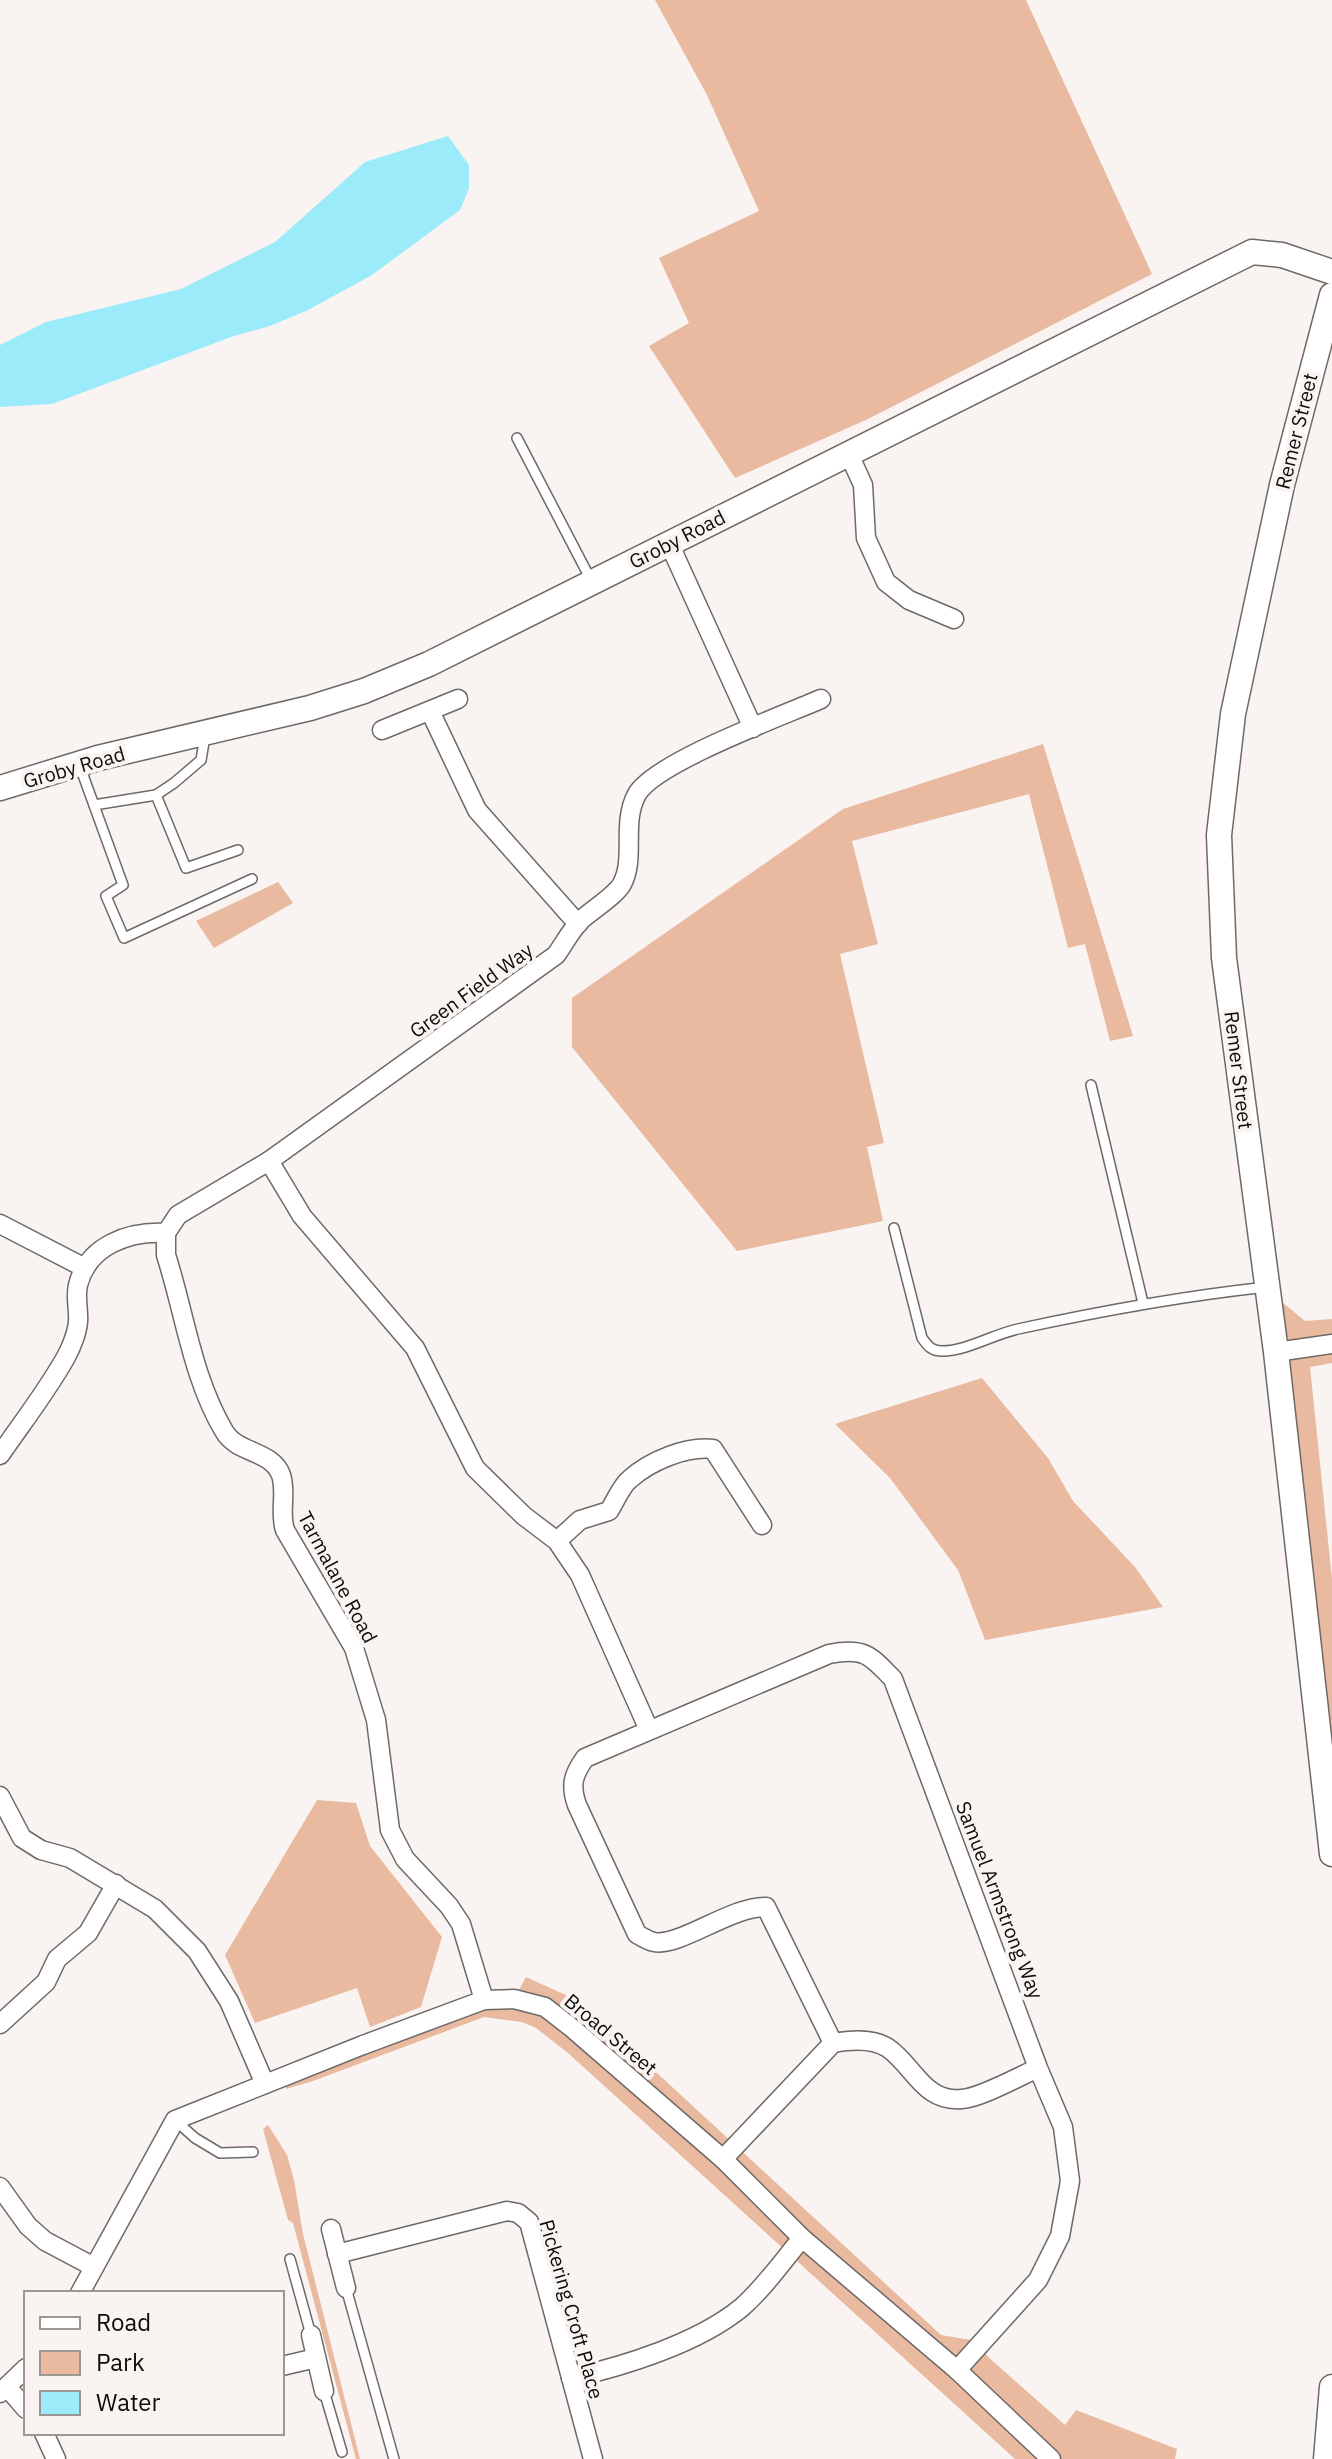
<svg xmlns="http://www.w3.org/2000/svg" width="1332" height="2459" viewBox="0 0 1332 2459" font-family="'IBM Plex Sans',sans-serif">
  <style>
    .green { fill: #e9b9a0 }
    .water { fill: #9bebfb }
    .lines { fill: none; stroke-linecap: round; stroke-linejoin: round }
    .service-casing { stroke: #6e6967; stroke-width: 12 }
    .minor-casing { stroke: #6e6967; stroke-width: 21 }
    .tertiary-casing { stroke: #6e6967; stroke-width: 27 }
    .service { stroke: #fff; stroke-width: 9 }
    .minor { stroke: #fff; stroke-width: 18 }
    .tertiary { stroke: #fff; stroke-width: 24 }
    .labels { text-anchor: middle; dominant-baseline: central; stroke-width: 8; stroke-linejoin: round; paint-order: stroke }
    .street-label { font-size: 20px; fill: #0e0c0b; stroke: #f9f4f1 }
  </style>
  <rect width="100%" height="100%" fill="#f9f4f1"/>
  <g class="green">
    <path d="M655 0H1026L1152 274 868 419 735 478 649 346 689 323 659 258 759 211 707 95Z"/>
    <path d="M1043 744 1133 1036 1110 1041 1085 944 1068 948 1029 794 852 841 878 944 840 954 884 1143 867 1147 883 1221 737 1251 572 1047V998L843 809Z"/>
    <path d="M278 882 293 903 214 948 196 921Z"/>
    <path d="M1282 1302 1305 1321 1332 1319V1363L1310 1367 1332 1579V1854L1270 1304Z"/>
    <path d="M982 1378 1048 1458 1073 1501 1135 1567 1163 1607 985 1640 958 1570 890 1478 835 1424Z"/>
    <path d="M317 1800 356 1803 370 1846 442 1937 421 2007 370 2027 357 1988 255 2023 225 1955Z"/>
    <path d="M526 1977 579 2001 941 2335 983 2342 987 2356 1065 2425 1076 2410 1177 2449 1175 2459H1015L568 2053 536 2028 522 2022 484 2017 313 2081 286 2089 284 2076 514 1999Z"/>
    <path d="M268 2125 287 2155 294 2180 303 2234 360 2459H356L293 2223 288 2220 263 2129Z"/>
  </g>
  <path class="water" d="M448 136 469 165V188L460 210 372 275 308 310 270 326 234 336 52 404 0 407V345L46 322 181 289 275 242 365 162Z"/>
  <g class="lines">
    <g class="service-casing">
      <g id="service">
        <path d="M517 438 592 582"/>
        <path d="M79 764 123 885 106 896 124 938 252 879"/>
        <path d="M156 795 186 868 238 850"/>
        <path d="M94 805 156 795 174 783 201 760 205 736"/>
        <path d="M1091 1085 1143 1303"/>
        <path d="M894 1228 922 1338C928 1346 931 1351 942 1351 967 1351 994 1334 1018 1329 1101 1311 1183 1296 1267 1287"/>
        <path d="M176 2121 195 2138 220 2153 253 2152"/>
        <path d="M290 2259 311 2335"/>
        <path d="M346 2288 394 2459"/>
        <path d="M324 2391 342 2452"/>
      </g>
    </g>
    <g class="minor-casing">
      <g id="minor">
        <path d="M848 452 863 485 866 538 886 582 909 600 954 619"/>
        <path d="M669 543 753 728"/>
        <path d="M430 711 477 810 578 924"/>
        <path d="M382 730 458 699"/>
        <path d="M269 1161 302 1216 415 1348 475 1468 524 1516 557 1541 580 1575 649 1730"/>
        <path d="M0 1224 85 1268"/>
        <path d="M166 1233 178 1215 269 1161 556 955C564 944 571 930 581 920 592 910 616 895 622 884 636 858 621 823 637 794 656 762 782 716 821 699"/>
        <path d="M166 1233V1255C185 1314 192 1377 224 1431 237 1454 272 1450 281 1475 287 1493 279 1512 285 1530L354 1648 376 1720 390 1830 405 1859 449 1906 461 1924 484 2000"/>
        <path d="M1276 1352 1332 1344"/>
        <path d="M0 1455C22 1423 47 1391 66 1357 71 1348 77 1333 78 1322 79 1310 75 1297 78 1285 88 1245 129 1231 166 1233"/>
        <path d="M557 1541 580 1520 609 1511C615 1502 621 1486 630 1479 650 1461 686 1446 713 1449L762 1525"/>
        <path d="M0 1796 22 1838 41 1850 70 1858 155 1909 197 1951 229 2001 265 2084"/>
        <path d="M0 2024 46 1982 57 1959 88 1933 116 1884"/>
        <path d="M723 2159 833 2043"/>
        <path d="M0 2187 28 2226 45 2241 94 2267"/>
        <path d="M331 2229 346 2288"/>
        <path d="M337 2254 507 2211 518 2213 529 2222 593 2459"/>
        <path d="M80 2293 175 2120 363 2045 484 2000 514 1999 545 2007 572 2028 723 2159 802 2238 957 2370 1051 2459"/>
        <path d="M311 2335 324 2391"/>
        <path d="M282 2366 316 2358"/>
        <path d="M957 2370 1038 2280 1060 2236 1070 2181 1063 2127 1038 2068 893 1679C870 1655 864 1647 829 1654L585 1758C573 1775 570 1785 577 1805L637 1934C642 1937 649 1941 654 1942 680 1947 731 1906 766 1907L833 2043C849 2040 873 2038 888 2048 914 2066 924 2103 962 2099 980 2098 1020 2076 1038 2068"/>
        <path d="M571 2378C625 2366 698 2343 741 2308 764 2288 783 2261 802 2238"/>
        <path d="M7 2387 26 2409"/>
        <path d="M0 2393 26 2368"/>
        <path d="M44 2433 56 2459"/>
      </g>
    </g>
    <g class="tertiary-casing">
      <g id="tertiary">
        <path d="M1332 295 1282 485 1233 714 1219 835 1224 958 1276 1352 1332 1854"/>
        <path d="M0 788 98 758 310 708 364 691 429 664 1252 252 1282 255 1332 272"/>
        <path d="M1326 2459 1332 2387"/>
      </g>
    </g>
    <use href="#service" class="service"/>
    <use href="#minor" class="minor"/>
    <use href="#tertiary" class="tertiary"/>
  </g>
  <g class="labels">
    <g class="street-label">
      <text transform="translate(1296 431) rotate(-76)">Remer Street</text>
      <text transform="translate(677 539) rotate(-27)">Groby Road</text>
      <text transform="translate(74 767) rotate(-16)">Groby Road</text>
      <text transform="translate(471 990) rotate(-36)">Green Field Way</text>
      <text transform="translate(1239 1070) rotate(83)">Remer Street</text>
      <text transform="translate(338 1577) rotate(62)">Tarmalane Road</text>
      <text transform="translate(1000 1900) rotate(69)">Samuel Armstrong Way</text>
      <text transform="translate(611 2034) rotate(40)">Broad Street</text>
      <text transform="translate(572 2309) rotate(74)">Pickering Croft Place</text>
    </g>
  </g>
  <rect x="24" y="2291" width="260" height="144" fill="#f9f4f1" stroke="#9b9795" stroke-width="2"/>
  <rect x="40" y="2317" width="40" height="12" fill="#ffffff" stroke="#9b9795" stroke-width="2"/>
  <text x="96" y="2331" font-size="24" fill="#0e0c0b">Road</text>
  <rect x="40" y="2351" width="40" height="24" fill="#e9b9a0" stroke="#9b9795" stroke-width="2"/>
  <text x="96" y="2371" font-size="24" fill="#0e0c0b">Park</text>
  <rect x="40" y="2391" width="40" height="24" fill="#9bebfb" stroke="#9b9795" stroke-width="2"/>
  <text x="96" y="2411" font-size="24" fill="#0e0c0b">Water</text>
</svg>
